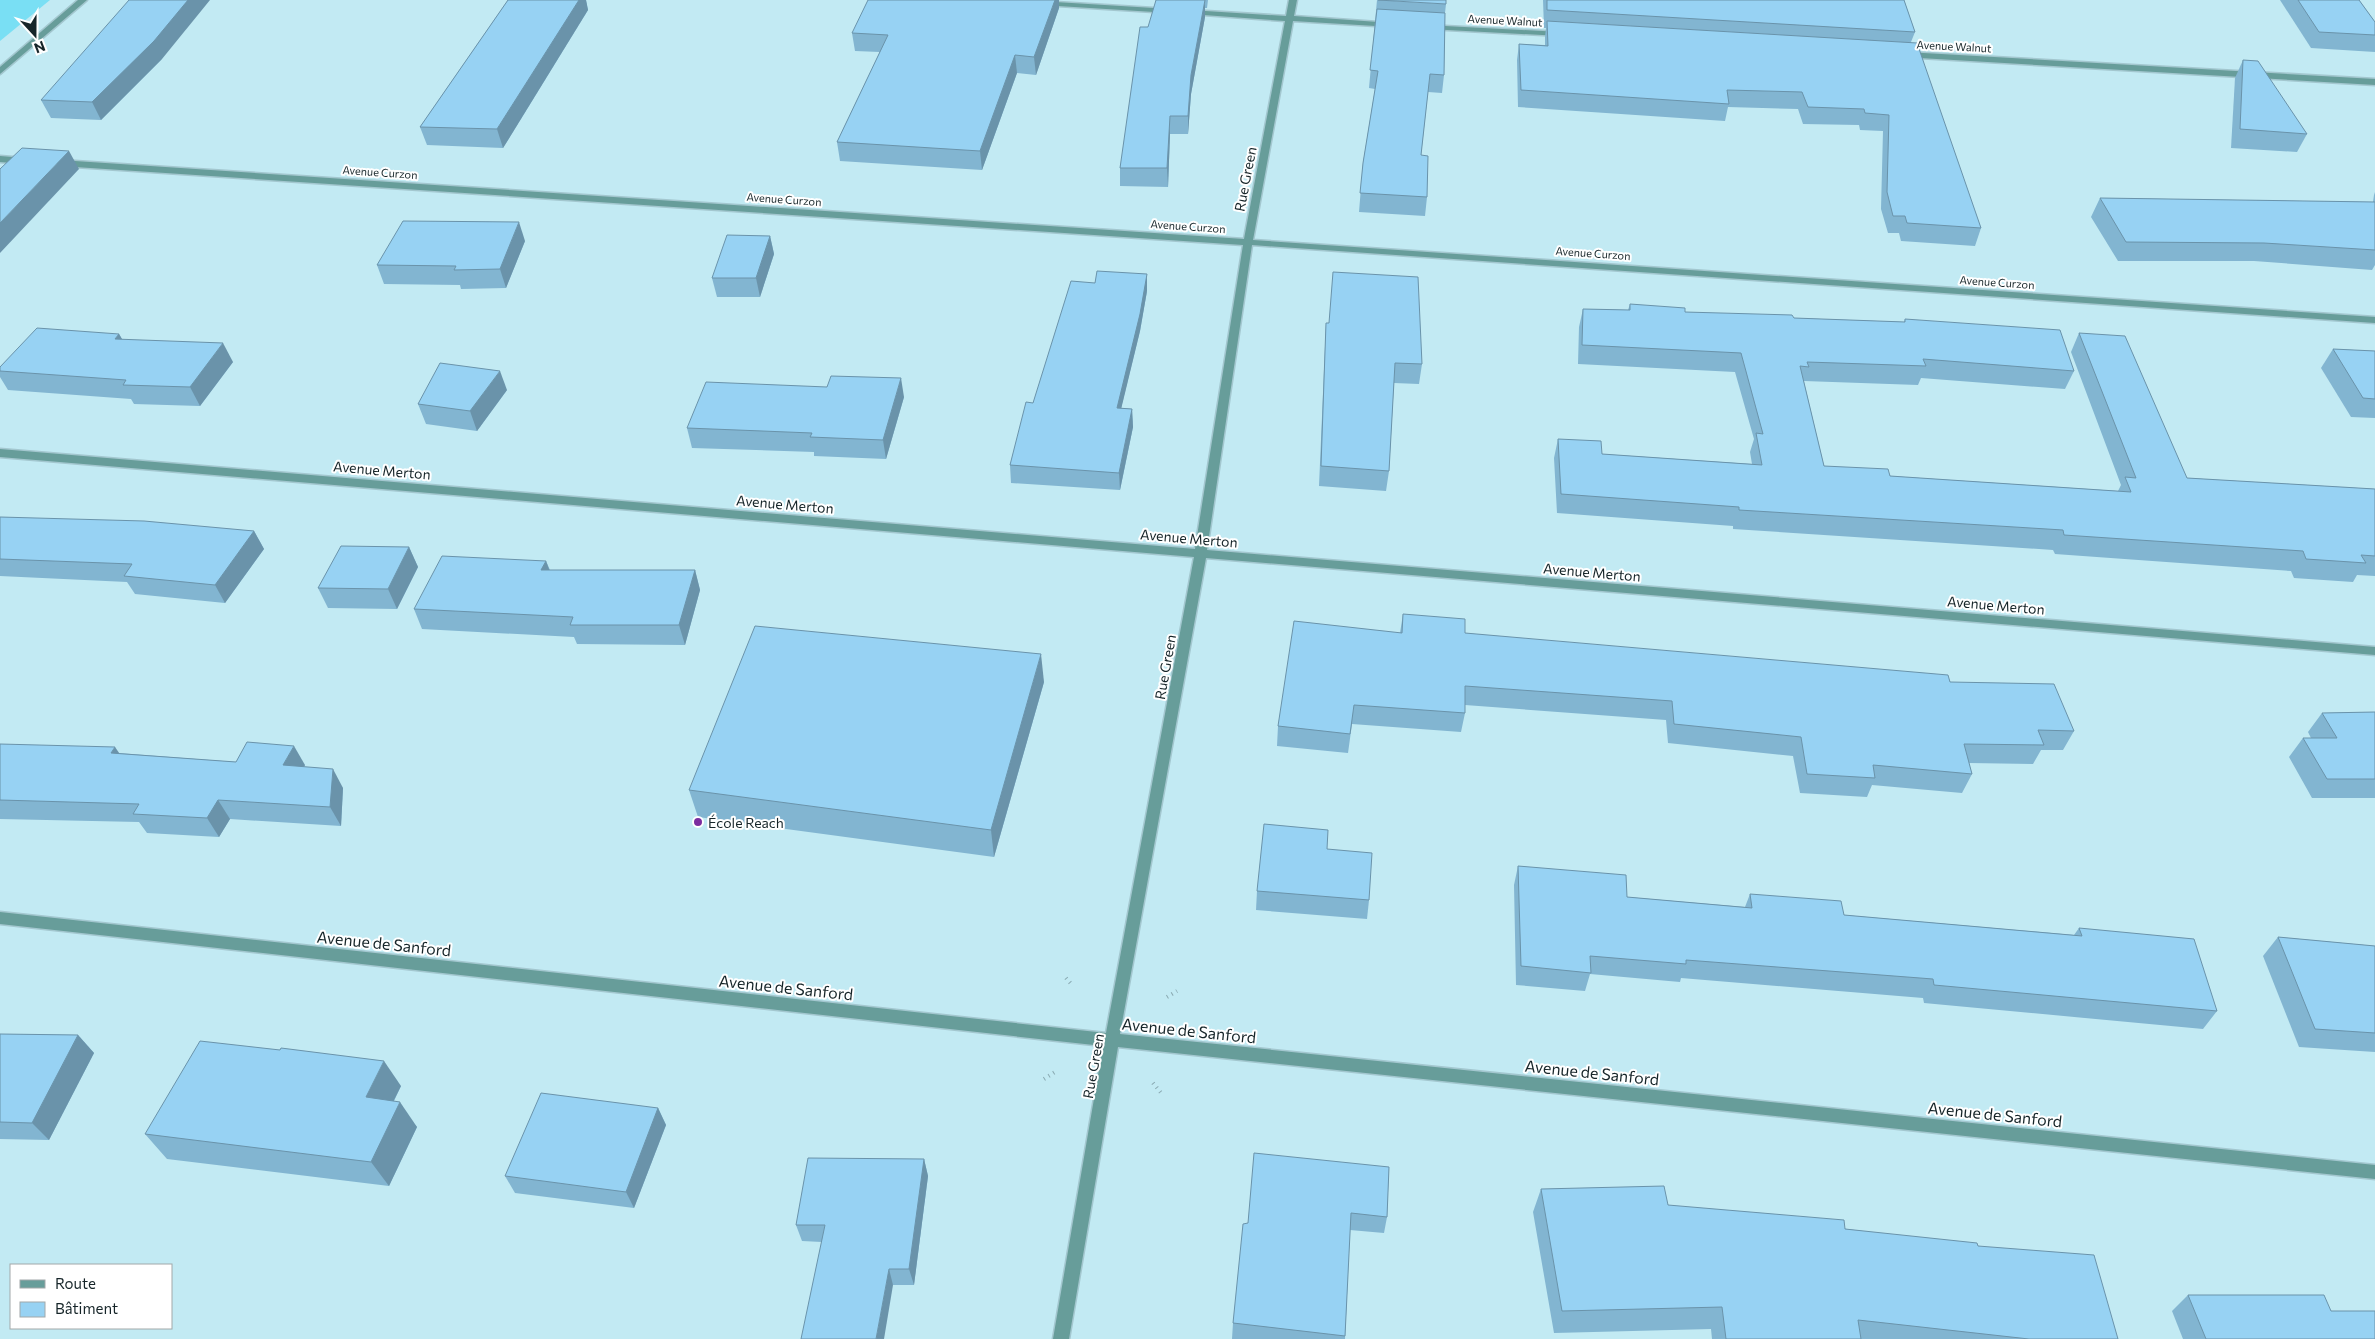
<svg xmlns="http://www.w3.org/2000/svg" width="2375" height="1339" viewBox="0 0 2375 1339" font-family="Commissioner,sans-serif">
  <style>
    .green { fill: #79dff4 }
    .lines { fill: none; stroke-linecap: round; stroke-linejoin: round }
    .minor-casing { stroke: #a3c7cf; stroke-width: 3 }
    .path { stroke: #8aaab2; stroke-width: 4; stroke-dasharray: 1 4.5; stroke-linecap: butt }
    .minor { fill: #679d9a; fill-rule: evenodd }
    .wall { fill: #82b5d1 }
    .shaded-wall { fill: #6a93aa }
    .building { fill: #97d2f3; stroke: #6a93aa }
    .poi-dot { fill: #7b2d9f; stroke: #fff; stroke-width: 2 }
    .labels { text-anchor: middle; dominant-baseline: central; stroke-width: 4; stroke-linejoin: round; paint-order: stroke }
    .far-street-label { font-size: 11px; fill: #162529; stroke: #fff }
    .street-label { font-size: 14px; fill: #162529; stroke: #fff }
    .poi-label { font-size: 14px; fill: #162529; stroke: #fff; text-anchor: start }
    .near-street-label { font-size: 16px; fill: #162529; stroke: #fff }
  </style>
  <rect width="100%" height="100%" fill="#c2eaf3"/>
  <path class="green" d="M0 0H50L0 41Z"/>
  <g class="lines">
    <g class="minor-casing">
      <g id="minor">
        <path d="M78 0H87L0 74V67Z"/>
        <path d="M1289 0H1297L1294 16 1392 23 1396 25 1392 27 1293 21 1253 240 2375 317V323L1252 245 1207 550 2375 647V655L1206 558 1120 1034 2375 1165V1179L1118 1047 1069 1339H1053L1103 1046 0 924V912L1106 1033 1194 557 0 457V449L1195 549 1243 245 60 166 55 163 60 160 1244 239 1285 21 1190 14 1186 12 1190 10 1286 16Z"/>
        <path d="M1039 1 1170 9 1174 11 1170 13 1042 5H1039Z"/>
        <path d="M1426 25 1561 32 1565 34 1561 36 1429 29H1426Z"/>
        <path d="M1906 52 2375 79V85L1903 57 1902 55Z"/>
        <path d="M0 156 25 158 30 161 25 164 0 162Z"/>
      </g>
    </g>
    <g class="path">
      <path d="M1066 978 1073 986"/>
      <path d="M1167 997 1177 991"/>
      <path d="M1044 1079 1055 1072"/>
      <path d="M1153 1083 1162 1094"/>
    </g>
    <use href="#minor" class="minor"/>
  </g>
  <g class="wall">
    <path d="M508 0H586L588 10 503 148 427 145 420 127Z"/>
    <path d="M1156 0H1208L1207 8H1205V17L1191 94 1188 134H1170L1168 187 1120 186V168Z"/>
    <path d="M1377 0 1446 4 1445 13 1444 75 1442 93 1428 92 1421 155 1427 197 1425 216 1359 212 1363 163 1375 89 1369 88Z"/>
    <path d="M1543 0H1904L1915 32 1911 42 1981 228 1975 246 1901 241 1899 233H1888L1881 209 1883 131 1860 130 1859 125 1803 124 1798 109 1728 107 1725 121 1518 107 1517 60 1519 44 1545 45V37L1546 28H1544Z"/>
    <path d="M2280 0H2359L2375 22V52L2311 48Z"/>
    <path d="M1059 8 1036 75 1017 73 982 170 840 161 837 142 880 52 855 51 852 33Z"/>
    <path d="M162 59 101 120 51 118 41 100Z"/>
    <path d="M2243 60 2307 134 2297 152 2231 148 2235 78Z"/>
    <path d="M2375 192V265L2372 270 2254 261H2118L2091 217 2100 198 2373 202 2374 195Z"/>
    <path d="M770 236 774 254 760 297H717L712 278Z"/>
    <path d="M525 241 506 288 461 289 460 285 384 284 377 265Z"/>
    <path d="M1147 291 1140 331 1121 408 1132 409 1133 427 1120 490 1011 483 1010 465Z"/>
    <path d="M1630 304 1685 312 1794 318 1904 322 1905 319 2074 371 2065 389 1921 378 1918 385 1804 381V382L1824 466 1890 476 2118 491 2121 485 2071 352 2079 333 2187 478 2375 489V576L2357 575 2353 582 2294 578 2291 571 2055 554 2053 550 1733 529V526L1557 513 1554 458 1558 439 1602 454 1752 464 1750 452 1754 439 1735 372 1578 364 1579 327 1583 309 1628 310Z"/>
    <path d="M1326 323 1422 364 1419 384 1394 383 1389 471 1386 491 1319 486Z"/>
    <path d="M119 334 122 339 233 362 200 406 134 404 131 399 8 390 0 377V367Z"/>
    <path d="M2333 349 2375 351V418L2351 417 2321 368Z"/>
    <path d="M507 390 477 431 426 424 418 404Z"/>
    <path d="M904 397 886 459 814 456V452L692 448 687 428Z"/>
    <path d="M0 517 254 531 264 549 225 603 135 594 127 582 0 576Z"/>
    <path d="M409 547 418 567 397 609 328 608 318 588Z"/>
    <path d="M546 561 550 570H695L700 590 685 645 577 644 574 637 422 629 414 609Z"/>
    <path d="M1403 614 1465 633 1950 682 2074 731 2063 750H2041L2033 764 1969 763 1972 774 1962 793 1872 785 1867 797 1800 793 1793 756 1668 743 1666 720 1465 705V713L1461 732 1352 724 1348 753 1277 746 1278 726 1400 633Z"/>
    <path d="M1044 682 994 857 698 817 689 790Z"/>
    <path d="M2375 712V798H2312L2289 757 2303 738H2311L2308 732 2322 713Z"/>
    <path d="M0 744 236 762 305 765 304 767 343 788 341 826 230 819 219 837 147 833 139 822 0 819Z"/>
    <path d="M1327 849 1369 900 1367 919 1256 910 1257 891Z"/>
    <path d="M1518 866 1627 897 1745 907 1750 894 1844 915 2074 935 2079 928 2217 1011 2203 1029 1924 1003 1923 998 1681 978 1680 982 1590 974 1585 991 1516 985 1514 885Z"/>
    <path d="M2278 937 2375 946V1052L2299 1047 2263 956Z"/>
    <path d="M0 1034 78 1035 94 1053 49 1140 0 1139Z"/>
    <path d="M401 1086 394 1101 417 1127 389 1186 167 1159 145 1134Z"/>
    <path d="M658 1108 666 1125 634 1208 515 1193 505 1176Z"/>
    <path d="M924 1159 928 1176 914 1285H893L822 1242 802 1241 796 1225Z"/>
    <path d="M1389 1167 1387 1217 1384 1233 1350 1230 1345 1339H1232L1233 1323 1248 1223Z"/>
    <path d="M1541 1189 1978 1246 2118 1339H1712L1711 1329 1554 1333 1533 1212Z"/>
    <path d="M2188 1295 2331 1311 2375 1339H2183L2172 1311Z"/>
  </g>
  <g class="shaded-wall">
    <path d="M188 0H210L162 59 101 120 92 102Z"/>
    <path d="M579 0H586L588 10 503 148 497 129Z"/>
    <path d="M1055 0H1059V8L1036 75 1034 57Z"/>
    <path d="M1205 0V17L1191 94 1188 134V116L1191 75Z"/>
    <path d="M1015 55 1017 73 982 170 980 151Z"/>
    <path d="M1170 116V134L1168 187 1167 168Z"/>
    <path d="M69 151 79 169 0 253V223Z"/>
    <path d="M519 222 525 241 506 288 500 269Z"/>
    <path d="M770 236 774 254 760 297 756 278Z"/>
    <path d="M1147 274V291L1140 331 1117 426V408Z"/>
    <path d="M119 334 130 353 115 339Z"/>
    <path d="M223 343 233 362 200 406 190 387Z"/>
    <path d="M500 371 507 390 477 431 470 411Z"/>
    <path d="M901 378 904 397 886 459 883 440Z"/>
    <path d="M1132 409 1133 427 1120 490 1119 473Z"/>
    <path d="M254 531 264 549 225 603 215 585Z"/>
    <path d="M409 547 418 567 397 609 388 589Z"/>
    <path d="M546 561 553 580 541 570Z"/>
    <path d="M695 570 700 590 685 645 679 625Z"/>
    <path d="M1041 654 1044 682 994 857 991 830Z"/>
    <path d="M294 746 305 765 294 784 283 765Z"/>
    <path d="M115 747 128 766 111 753Z"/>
    <path d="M333 769 343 788 341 826 330 807Z"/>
    <path d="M218 800 230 819 219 837 207 818Z"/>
    <path d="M78 1035 94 1053 49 1140 32 1123Z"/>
    <path d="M384 1061 401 1086 383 1122 366 1097Z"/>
    <path d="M400 1102 417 1127 389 1186 371 1162Z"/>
    <path d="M658 1108 666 1125 634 1208 626 1192Z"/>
    <path d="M924 1159 928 1176 914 1285 909 1269Z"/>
    <path d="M889 1269 893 1285 884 1339H876Z"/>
  </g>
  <g class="building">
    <path d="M129 0H188L154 41 92 102 41 100Z"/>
    <path d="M508 0H579L497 129 420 127Z"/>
    <path d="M868 0H1055L1034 57 1015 55 980 151 837 142 888 35 852 33Z"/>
    <path d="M1156 0H1205L1191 75 1188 116H1170L1167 168H1120L1140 27H1148Z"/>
    <path d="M1378 0H1446V4Z"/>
    <path d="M1547 0H1904L1915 32 1547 10Z"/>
    <path d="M2298 0H2359L2375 22V35L2319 32Z"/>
    <path d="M1377 9 1445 13 1444 75 1430 74 1421 155 1428 156 1427 197 1360 193 1363 163 1378 71 1370 70Z"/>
    <path d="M1547 21 1917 43 1981 228 1907 223 1905 216H1893L1887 192 1889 115 1865 113 1864 109 1808 107 1802 92 1727 90 1729 104 1521 90 1519 44 1548 46Z"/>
    <path d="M2243 60 2258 61 2307 134 2240 129Z"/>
    <path d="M22 148 69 151 0 223V169Z"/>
    <path d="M2100 198 2375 202V250L2264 243 2126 242Z"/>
    <path d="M403 221 519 222 500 269 454 270 456 266 377 265Z"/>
    <path d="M727 235 770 236 756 278H712Z"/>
    <path d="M1097 271 1147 274 1140 314 1117 408 1132 409 1119 473 1010 465 1026 402 1033 403 1071 281 1095 283Z"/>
    <path d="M1333 272 1418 277 1422 364 1395 363 1389 471 1321 466 1326 323H1329Z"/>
    <path d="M1630 304 1685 308V312L1792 315 1794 318 1905 322V319L2060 330 2074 371 1923 359 1926 366 1807 362 1809 367 1800 366 1824 466 1888 469 1890 476 2131 492 2125 477 2136 478 2079 333 2125 336 2187 478 2375 489V556L2361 555 2366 563 2306 559 2303 551 2064 535 2063 530 1739 510V507L1561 494 1558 439 1601 441 1602 454 1762 465 1756 433 1763 434 1741 353 1582 345 1583 309 1630 310Z"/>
    <path d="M37 328 119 334 115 339 223 343 190 387 123 385 126 380 0 371V367Z"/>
    <path d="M2333 349 2375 351V399L2363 398Z"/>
    <path d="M440 363 500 371 470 411 418 404Z"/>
    <path d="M831 376 901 378 883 440 810 437 812 433 687 428 706 382 827 387Z"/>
    <path d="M0 517 144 521 254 531 215 585 124 576 132 564 0 559Z"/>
    <path d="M341 546 409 547 388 589 318 588Z"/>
    <path d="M442 556 546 561 541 570H695L679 625H570L573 617 414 609Z"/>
    <path d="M1403 614 1465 619V633L1948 675 1950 682 2054 684 2074 731 2038 730 2044 745 1964 744 1972 774 1873 765 1875 778 1807 774 1801 737 1674 724 1672 701 1465 686V713L1354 705 1350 734 1278 726 1294 621 1402 633Z"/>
    <path d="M755 626 1041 654 991 830 689 790Z"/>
    <path d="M2375 712V779H2327L2303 738H2337L2322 713Z"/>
    <path d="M247 742 294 746 283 765 333 769 330 807 218 800 207 818 133 814 139 804 0 800V744L115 747 111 753 236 762Z"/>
    <path d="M1264 824 1328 830 1327 849 1372 853 1369 900 1257 891Z"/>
    <path d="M1518 866 1626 875 1627 897 1752 908 1750 894 1841 901 1844 915 2082 936 2079 928 2194 939 2217 1011 1934 985 1933 979 1686 960V964L1590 956 1591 973 1521 966Z"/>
    <path d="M2278 937 2375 946V1033L2315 1029Z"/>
    <path d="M0 1034 78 1035 32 1123 0 1122Z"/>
    <path d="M200 1041 280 1050 281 1048 384 1061 366 1097 400 1102 371 1162 145 1134Z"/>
    <path d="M541 1093 658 1108 626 1192 505 1176Z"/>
    <path d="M1254 1153 1389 1167 1387 1217 1351 1213 1345 1336 1233 1323 1243 1224 1248 1223Z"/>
    <path d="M808 1158 924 1159 909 1269H889L876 1339H801L825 1225H796Z"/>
    <path d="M1664 1186 1668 1205 1844 1220 1845 1229 1977 1243 1978 1246 2094 1255 2118 1339H2029L1858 1320 1861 1339H1726L1722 1307 1562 1311 1541 1189Z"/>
    <path d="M2188 1295H2324L2331 1311H2375V1339H2206Z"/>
  </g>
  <circle class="poi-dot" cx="698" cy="822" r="5"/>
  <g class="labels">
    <g class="far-street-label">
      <text transform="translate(1505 20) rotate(3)">Avenue Walnut</text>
      <text transform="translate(1954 46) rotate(3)">Avenue Walnut</text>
      <text transform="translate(380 172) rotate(4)">Avenue Curzon</text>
      <text transform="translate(784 199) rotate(4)">Avenue Curzon</text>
      <text transform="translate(1188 226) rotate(4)">Avenue Curzon</text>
      <text transform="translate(1593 253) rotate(4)">Avenue Curzon</text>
      <text transform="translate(1997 282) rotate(4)">Avenue Curzon</text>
    </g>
    <g class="street-label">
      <text transform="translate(1245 179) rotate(-79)">Rue Green</text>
      <text transform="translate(382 470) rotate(5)">Avenue Merton</text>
      <text transform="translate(785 504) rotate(5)">Avenue Merton</text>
      <text transform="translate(1189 538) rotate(5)">Avenue Merton</text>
      <text transform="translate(1592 572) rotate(5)">Avenue Merton</text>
      <text transform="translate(1996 605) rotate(5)">Avenue Merton</text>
      <text transform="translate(1165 667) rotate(-80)">Rue Green</text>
      <text transform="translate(1093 1066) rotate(-80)">Rue Green</text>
    </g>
    <g class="poi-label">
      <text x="708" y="822">École Reach</text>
    </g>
    <g class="near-street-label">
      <text transform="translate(384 943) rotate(6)">Avenue de Sanford</text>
      <text transform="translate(786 987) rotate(6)">Avenue de Sanford</text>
      <text transform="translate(1189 1030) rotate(6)">Avenue de Sanford</text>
      <text transform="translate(1592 1072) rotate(6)">Avenue de Sanford</text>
      <text transform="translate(1995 1114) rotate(6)">Avenue de Sanford</text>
    </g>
  </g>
  <rect x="10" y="1264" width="162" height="65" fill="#ffffff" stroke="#a2a8a9"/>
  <rect x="20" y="1280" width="25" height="8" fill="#679d9a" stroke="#a2a8a9"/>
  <text x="55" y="1289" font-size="15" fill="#162529">Route</text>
  <rect x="20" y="1302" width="25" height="15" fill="#97d2f3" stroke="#a2a8a9"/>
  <text x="55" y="1314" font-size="15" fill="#162529">Bâtiment</text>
  <g transform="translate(35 35) rotate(159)" stroke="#ffffff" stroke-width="4" paint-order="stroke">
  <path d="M0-4L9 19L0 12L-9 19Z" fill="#162529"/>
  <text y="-8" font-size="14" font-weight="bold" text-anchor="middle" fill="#162529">N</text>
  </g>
</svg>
